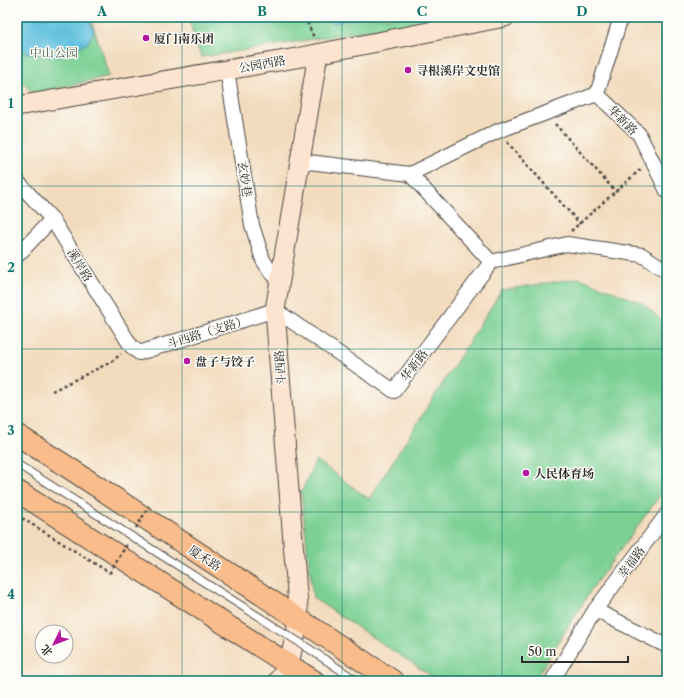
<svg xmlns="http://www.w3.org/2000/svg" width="684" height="698" viewBox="0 0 684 698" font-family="'Libre Caslon Text','Noto Serif SC',serif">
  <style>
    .green { fill: #7bd094; stroke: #537e60 }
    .water { fill: #5fc0de; stroke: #457684 }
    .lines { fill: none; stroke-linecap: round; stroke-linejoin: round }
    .street-casing { stroke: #494641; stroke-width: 16 }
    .secondary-casing { stroke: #494641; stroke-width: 21 }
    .primary-casing { stroke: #494641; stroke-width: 23 }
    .path { stroke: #494641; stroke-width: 2.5; stroke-dasharray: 3 3; stroke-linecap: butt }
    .street { stroke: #fff; stroke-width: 14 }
    .secondary { stroke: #fde4d0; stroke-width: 19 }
    .primary { stroke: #f9bc8a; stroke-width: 21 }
    .lane-bridge-casing { stroke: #494641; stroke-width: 9; stroke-linecap: butt }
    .path-bridge { stroke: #494641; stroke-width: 2.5; stroke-dasharray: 3 3; stroke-linecap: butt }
    .lane-bridge { stroke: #fff; stroke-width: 7 }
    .grid { fill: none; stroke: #0f766e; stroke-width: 1; stroke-opacity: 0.55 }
    .poi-dot { fill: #b5179e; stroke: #fdfcf7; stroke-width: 1.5 }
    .labels { text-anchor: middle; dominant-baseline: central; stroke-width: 3; stroke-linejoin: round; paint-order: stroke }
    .poi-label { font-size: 12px; font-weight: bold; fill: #2b2b2b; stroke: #fdfcf7; text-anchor: start }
    .park-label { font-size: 12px; fill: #435d4a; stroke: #fdfcf7 }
    .street-label { font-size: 12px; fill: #2b2b2b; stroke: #fdfcf7 }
    .neatline { fill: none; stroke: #0f766e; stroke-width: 1.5 }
    .grid-label { font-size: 13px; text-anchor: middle; font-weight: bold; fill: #0f766e }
  </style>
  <rect width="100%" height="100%" fill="#fdfcf7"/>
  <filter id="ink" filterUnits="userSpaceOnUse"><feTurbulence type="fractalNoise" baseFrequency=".025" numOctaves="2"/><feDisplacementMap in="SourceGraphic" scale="8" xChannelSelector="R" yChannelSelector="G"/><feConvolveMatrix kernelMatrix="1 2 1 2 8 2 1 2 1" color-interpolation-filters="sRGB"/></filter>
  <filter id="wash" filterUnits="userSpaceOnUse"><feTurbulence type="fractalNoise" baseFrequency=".012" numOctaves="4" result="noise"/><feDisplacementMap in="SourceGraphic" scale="16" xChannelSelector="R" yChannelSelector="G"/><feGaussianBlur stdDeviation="0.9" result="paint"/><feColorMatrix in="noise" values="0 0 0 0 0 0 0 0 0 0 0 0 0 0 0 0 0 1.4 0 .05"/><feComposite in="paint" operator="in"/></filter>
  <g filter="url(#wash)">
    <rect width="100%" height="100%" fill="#f3dcbe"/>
    <g class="green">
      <path d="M17 17H106L92 22 109 76 35 94 17 78Z"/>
      <path d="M188 17H450L202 57 198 49Z"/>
      <path d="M580 278 644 304 667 326V486L593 587 534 681H439L313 598 301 493 316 460 369 499 502 290Z"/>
    </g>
    <g class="water">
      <path d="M17 17H88L94 31 88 43 59 57 27 53 17 46Z"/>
      <path d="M324 17H363L334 23 325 20Z"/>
    </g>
  </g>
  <g filter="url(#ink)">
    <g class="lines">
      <g class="street-casing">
        <g id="street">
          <path d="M227 70 252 225 263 260 271 272 280 281"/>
          <path d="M597 94 621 17"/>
          <path d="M300 161 410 174 491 262"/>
          <path d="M410 174 498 131 597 94 639 134 667 191"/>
          <path d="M17 181 52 219 131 346 139 353 275 310 394 391 491 262 567 244 642 255 667 271"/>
          <path d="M17 256 52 219"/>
          <path d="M595 610 667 646"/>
          <path d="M552 681 595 610 667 514"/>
        </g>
      </g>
      <g class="secondary-casing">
        <g id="secondary">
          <path d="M17 106 296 58 505 17"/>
          <path d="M278 681 289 664 299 619 275 310 318 54"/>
        </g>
      </g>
      <g class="primary-casing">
        <g id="primary">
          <path d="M17 435 66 466 393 681"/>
          <path d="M17 491 314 681"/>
        </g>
      </g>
      <g class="path">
        <path d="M305 17 314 38"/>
        <path d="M555 124 616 192"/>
        <path d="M507 142 580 224"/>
        <path d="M571 231 642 168"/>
        <path d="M52 391 111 362 121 354"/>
        <path d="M17 515 110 573"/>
      </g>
      <use href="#street" class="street"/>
      <use href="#secondary" class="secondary"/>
      <use href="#primary" class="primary"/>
      <g class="lane-bridge-casing">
        <path id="lane-bridge" d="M17 464 302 644 357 681"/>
      </g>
      <g class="path-bridge">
        <path d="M136 528 149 506"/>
        <path d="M110 573 127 544"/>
      </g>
      <use href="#lane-bridge" class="lane-bridge"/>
    </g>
  </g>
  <path class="grid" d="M182 17V681M342 17V681M502 17V681M17 186H667M17 349H667M17 512H667"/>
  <g class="poi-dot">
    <circle cx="146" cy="38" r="4"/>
    <circle cx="408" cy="70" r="4"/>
    <circle cx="187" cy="361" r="4"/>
    <circle cx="526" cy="473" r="4"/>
  </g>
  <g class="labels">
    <g class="poi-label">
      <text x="154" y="38">厦门南乐团</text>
      <text x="416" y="70">寻根溪岸文史馆</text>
      <text x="195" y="361">盘子与饺子</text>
      <text x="534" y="473">人民体育场</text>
    </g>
    <g class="park-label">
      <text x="54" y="52">中山公园</text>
    </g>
    <g class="street-label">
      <text transform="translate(262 64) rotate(-10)">公园西路</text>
      <text transform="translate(623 120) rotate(45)">华新路</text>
      <text transform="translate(245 179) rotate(81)">玄妙巷</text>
      <text transform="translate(80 265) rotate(58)">溪岸路</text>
      <text transform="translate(207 332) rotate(-17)">斗西路（支路）</text>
      <text transform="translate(414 365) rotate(-53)">华新路</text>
      <text transform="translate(280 368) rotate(-94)">斗西路</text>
      <text transform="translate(205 558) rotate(33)">厦禾路</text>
      <text transform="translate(631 562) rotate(-53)">幸福路</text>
    </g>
  </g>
  <rect width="684" height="698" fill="none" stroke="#fdfcf7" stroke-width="44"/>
  <g transform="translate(54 644) rotate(227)"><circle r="19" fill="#fdfcf7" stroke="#a9a8a5"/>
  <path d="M0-3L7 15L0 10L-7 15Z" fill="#b5179e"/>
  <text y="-6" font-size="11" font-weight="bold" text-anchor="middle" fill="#2b2b2b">北</text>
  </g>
  <path d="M522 656v6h106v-6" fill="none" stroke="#2b2b2b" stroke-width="2"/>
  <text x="528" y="656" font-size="12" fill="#2b2b2b" stroke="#fdfcf7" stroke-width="3" paint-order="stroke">50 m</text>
  <rect x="22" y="22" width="640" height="654" class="neatline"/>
  <g class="grid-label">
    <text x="102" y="16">A</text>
    <text x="262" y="16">B</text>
    <text x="422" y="16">C</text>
    <text x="582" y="16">D</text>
    <text x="11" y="108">1</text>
    <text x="11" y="272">2</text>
    <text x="11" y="435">3</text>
    <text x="11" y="599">4</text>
  </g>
</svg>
